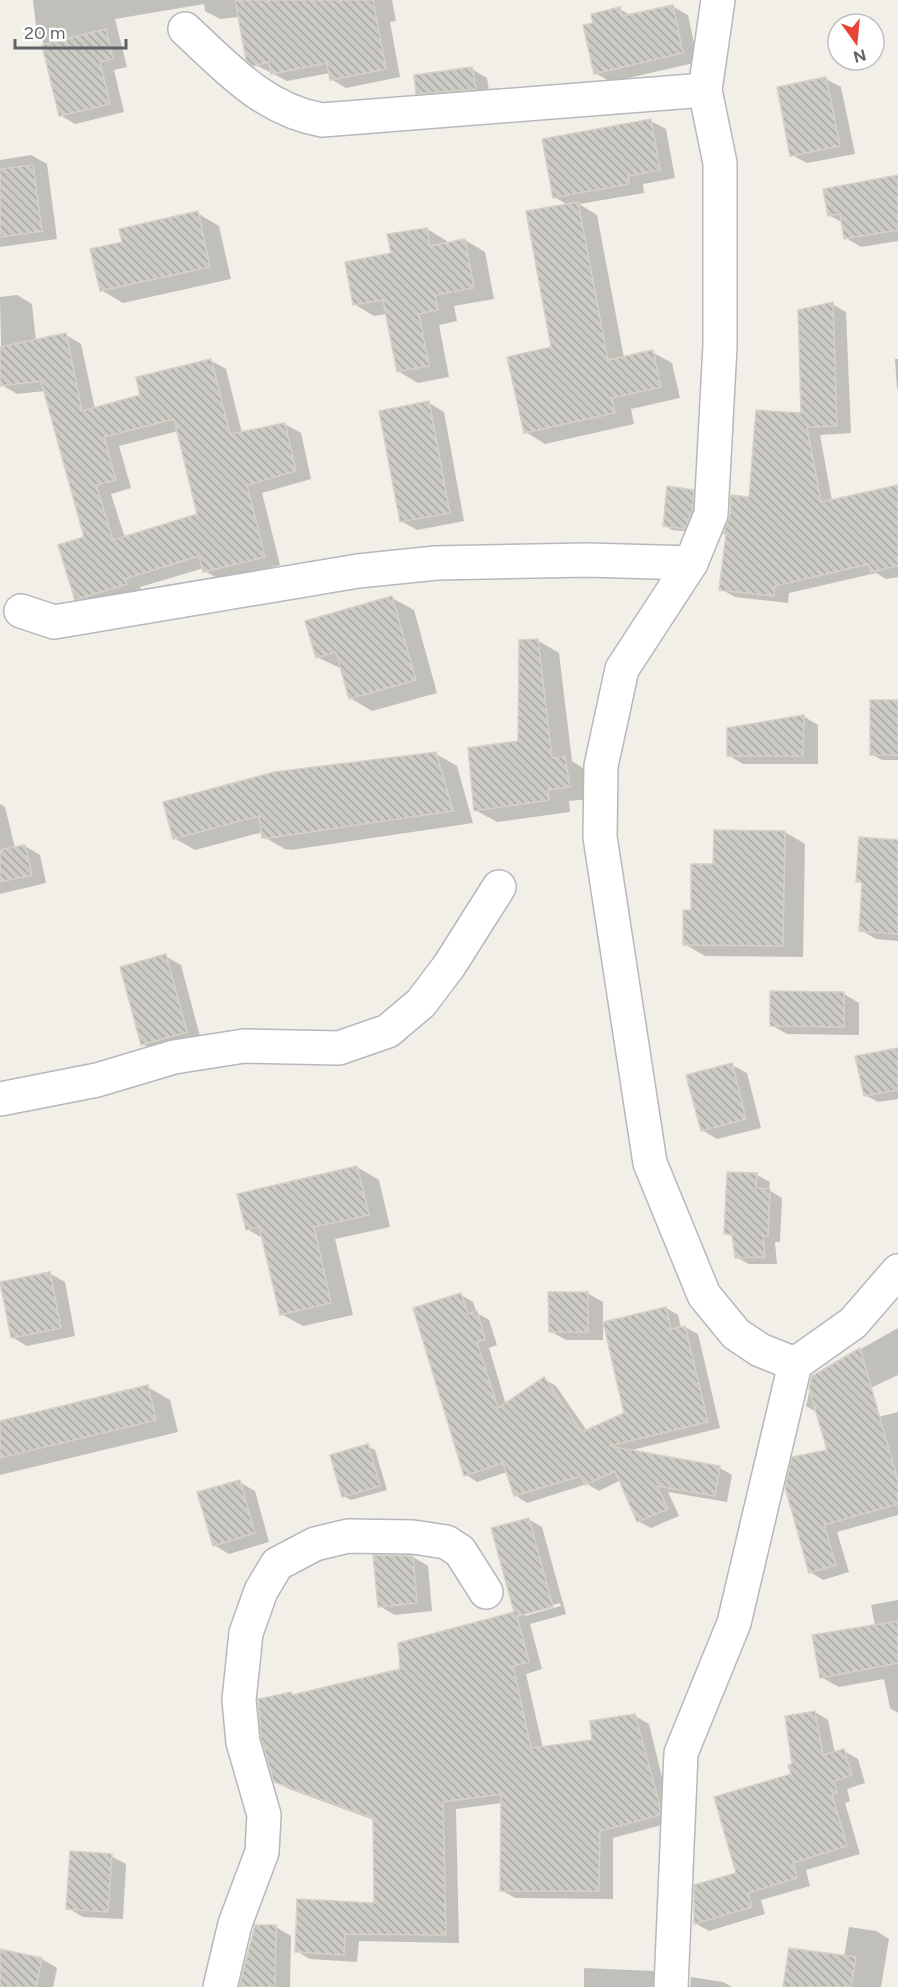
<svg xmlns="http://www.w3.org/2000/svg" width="898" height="1987" viewBox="0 0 898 1987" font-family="Figtree,sans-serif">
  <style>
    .shadow { fill: #0003; fill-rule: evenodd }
    .building { fill: url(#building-back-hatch); stroke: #d6d1c6; stroke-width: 1.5; fill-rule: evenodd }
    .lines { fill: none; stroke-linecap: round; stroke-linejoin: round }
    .minor-casing { stroke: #b5b8bc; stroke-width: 36 }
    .minor { stroke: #fff; stroke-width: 33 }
  </style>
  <defs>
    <pattern id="building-back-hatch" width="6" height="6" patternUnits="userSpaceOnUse" patternTransform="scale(1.5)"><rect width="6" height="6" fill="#cccac5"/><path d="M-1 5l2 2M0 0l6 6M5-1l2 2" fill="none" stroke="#a9a8a4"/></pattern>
  </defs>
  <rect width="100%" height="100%" fill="#f1efe8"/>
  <g class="shadow">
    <path d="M33 0H392L396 21 390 22 400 77 346 88 331 79 330 73 287 81 254 64 239 17 220 19 205 11 204 4 115 19 127 67 114 70 124 112 75 124 60 115 42 38 37 35Z"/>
    <path d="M672 6 688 15 698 62 611 82 595 73V24L620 9 632 16Z"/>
    <path d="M472 69 487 78 490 97 433 102 418 93Z"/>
    <path d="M826 79 841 87 855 154 807 163 792 155Z"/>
    <path d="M651 121 666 129 675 178 643 184 644 193 579 204 597 215 624 358 652 352 672 363 680 398 631 409 634 424 545 444 526 432 553 348 568 205 554 197Z"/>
    <path d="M31 155 47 164 57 239 0 247V160Z"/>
    <path d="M898 185V241L861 247 846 238 843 223 829 215Z"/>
    <path d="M197 213 219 226 231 279 123 303 101 290 124 243Z"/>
    <path d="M427 229 447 241V244L465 240 485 252 494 299 454 306 457 321 439 325 449 377 418 383 398 371 387 314 374 316 354 304 393 254Z"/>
    <path d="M17 295 32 304 36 341 66 335 81 344 95 409 142 396 210 360 226 369 242 433 285 424 301 433 311 479 262 493 280 565 220 580 205 571 204 568 140 587 142 592 92 608 76 598 86 538 45 391 17 394 2 385 0 297ZM178 431 199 515 125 538 111 494 131 488 119 446Z"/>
    <path d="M832 304 846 312 851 433 820 435 832 501 898 490V577L886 579 876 573 789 593 788 603 735 597 721 589 751 499 802 415Z"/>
    <path d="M895 359H898V389H897Z"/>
    <path d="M429 403 444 412 464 521 417 530 401 521Z"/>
    <path d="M693 491 700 495 692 532 672 530 664 525Z"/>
    <path d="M392 598 414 610 437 693 372 711 350 698 342 669 317 657Z"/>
    <path d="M537 640 559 653 572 761 586 770 591 799 569 801 570 812 497 822 475 810 519 742Z"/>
    <path d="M898 701V760H882L871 754Z"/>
    <path d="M803 716 818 725V764H743L728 755Z"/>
    <path d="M436 754 457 766 473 823 291 850 285 849 264 837 263 832 195 850 174 838Z"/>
    <path d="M0 804 5 807 15 848 25 846 40 855 46 883 0 894Z"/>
    <path d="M785 832 805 844 803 957 705 956 684 944 693 912 714 866Z"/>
    <path d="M898 841V941L876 939 861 930 864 885 858 881Z"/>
    <path d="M165 956 181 965 201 1040 158 1052 142 1044Z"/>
    <path d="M844 994 859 1003V1035L787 1034 771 1025Z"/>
    <path d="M898 1050V1099L878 1102 865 1095Z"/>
    <path d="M732 1065 747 1073 761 1128 717 1139 702 1130Z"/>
    <path d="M357 1167 379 1180 390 1227 335 1239 353 1315 303 1326 281 1314 264 1239 247 1229Z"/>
    <path d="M757 1175 770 1182 769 1190 782 1198 780 1242H775L777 1264H749L736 1257 734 1238 726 1233Z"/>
    <path d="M49 1273 65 1282 75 1336 27 1346 12 1337Z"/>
    <path d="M587 1293 603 1302V1340H566L550 1331Z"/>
    <path d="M461 1295 473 1302 477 1313 489 1320 497 1345 489 1348 506 1405 544 1379 556 1386 587 1431 626 1414 666 1308 678 1315 681 1328 685 1327 698 1334 720 1428 628 1451 720 1468 732 1475 727 1502 668 1492 679 1516 651 1528 638 1521 621 1480 599 1491 587 1484 527 1503 515 1495 507 1472 477 1482 465 1474Z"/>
    <path d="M898 1328V1375L818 1413 806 1406 813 1376Z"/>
    <path d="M148 1387 170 1400 178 1432 0 1475V1423Z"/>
    <path d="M898 1412V1515L837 1532 849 1572 823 1580 810 1572 829 1451 823 1431Z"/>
    <path d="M367 1446 375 1450 387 1490 351 1500 343 1496Z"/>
    <path d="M239 1482 255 1491 269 1542 229 1554 214 1545Z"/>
    <path d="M528 1519 542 1527 566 1614 530 1624 542 1669 526 1674 543 1748 594 1741 635 1716 649 1724 673 1822 613 1838V1899L515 1898 501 1890 502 1803 456 1809 459 1943 359 1941 357 1962 310 1959 296 1951 376 1905 374 1820 289 1789 275 1781 291 1694 295 1696 402 1670 516 1613ZM560 1603 561 1606 525 1616V1613Z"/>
    <path d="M413 1557 428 1566 432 1611 395 1615 379 1606Z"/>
    <path d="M898 1600V1713L890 1708 884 1679 839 1687 821 1677 875 1626 871 1605Z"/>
    <path d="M815 1712 828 1720 835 1753 844 1751 858 1759 865 1783 847 1789 850 1801 845 1803 860 1854 806 1870 810 1886 761 1900 765 1914 709 1931 695 1923 738 1874 793 1775 794 1765Z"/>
    <path d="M111 1856 126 1864 123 1919 83 1917 68 1908Z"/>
    <path d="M256 1926 276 1927 291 1936 290 1987H239Z"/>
    <path d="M849 1927 876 1931 889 1939 881 1987H784L844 1957Z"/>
    <path d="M0 1950 42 1959 57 1968 53 1987H0Z"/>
    <path d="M584 1968 653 1971 666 1979V1987H584Z"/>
    <path d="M691 1977 723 1982 732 1987H690Z"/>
  </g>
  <g class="building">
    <path d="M235 0H373L386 69 330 80 327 63 271 74 269 62 253 66 246 60Z"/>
    <path d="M673 5 683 53 594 74 583 25 593 23 591 14 620 7 622 16Z"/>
    <path d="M106 29 113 59 100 62 110 104 59 116 42 45Z"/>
    <path d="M472 67 476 89 416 94 414 75Z"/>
    <path d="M826 77 840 146 790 156 777 87Z"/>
    <path d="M651 119 660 170 628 176 629 184 553 198 542 139Z"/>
    <path d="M33 165 42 231 0 237V169Z"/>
    <path d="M898 175V230L844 239 840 214 828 216 823 189Z"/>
    <path d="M578 202 608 360 653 350 661 387 612 398 615 413 524 433 507 357 551 347 526 211Z"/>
    <path d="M198 211 210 267 100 291 90 249 122 242 119 229Z"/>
    <path d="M427 228 430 246 465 239 474 288 435 295 438 310 419 314 429 366 397 372 383 300 353 305 345 262 391 253 387 234Z"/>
    <path d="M833 302 837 426 807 427 821 502 898 485V566L871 572 869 564 775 586 774 596 719 590 726 534H723L730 515 731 495 749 497 756 410 801 413 798 310Z"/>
    <path d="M66 333 82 411 140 395 136 377 211 359 230 434 285 423 296 471 247 485 265 557 203 572 199 556 125 579 127 584 75 600 58 545 84 537 41 381 0 386V347ZM174 419 197 514 113 540 96 485 116 480 104 437Z"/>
    <path d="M429 401 450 513 400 522 379 411Z"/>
    <path d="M667 486 694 490 692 510 685 529 663 526Z"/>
    <path d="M392 596 416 680 349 699 336 652 316 658 305 621Z"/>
    <path d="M538 639 552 758 565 756 570 787 548 790 549 800 474 811 468 748 518 741 519 640Z"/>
    <rect x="870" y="700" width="28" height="55"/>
    <path d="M804 715 803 756H727V728Z"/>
    <path d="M436 752 453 811 269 838H262L259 816 173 839 163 802 274 772Z"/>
    <path d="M714 830 785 831 783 946 683 945V910H691V864H713Z"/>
    <path d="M859 837 898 840V934L859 931 862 882H856Z"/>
    <path d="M25 845 32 875 0 882V850Z"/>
    <path d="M166 954 187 1032 141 1045 120 967Z"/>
    <path d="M770 991 844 992V1027L770 1026Z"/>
    <path d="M898 1048V1090L864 1096 855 1056Z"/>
    <path d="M732 1063 746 1119 701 1131 686 1075Z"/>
    <path d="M357 1166 369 1215 314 1227 331 1303 280 1315 259 1227 246 1230 237 1194Z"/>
    <path d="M727 1172 757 1173 756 1188 770 1189 768 1236H763L765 1257 735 1258 732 1234H724Z"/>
    <path d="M50 1272 61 1328 11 1338 0 1282Z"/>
    <path d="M548 1292H588V1332H549Z"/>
    <path d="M461 1293 468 1314 477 1311 485 1339 477 1342 498 1408 544 1377 582 1432 624 1413 603 1322 666 1307 671 1329 685 1326 708 1422 609 1446 720 1466 715 1496 657 1486 668 1509 637 1522 615 1471 585 1485 581 1476 514 1496 503 1463 464 1476 413 1308Z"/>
    <path d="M860 1348 898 1481V1504L824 1525 836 1565 809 1573 785 1487 792 1457 827 1450 809 1388 812 1376Z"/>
    <path d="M148 1385 156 1420 0 1458V1421Z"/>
    <path d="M368 1444 380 1486 342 1497 330 1455Z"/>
    <path d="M240 1480 255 1533 213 1546 197 1492Z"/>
    <path d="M529 1518 553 1607 517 1616 529 1662 513 1666 531 1748 592 1740 590 1721 635 1714 660 1806V1815L600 1831 599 1891H500L501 1794 443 1802 446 1935 345 1934 344 1955 295 1952 297 1899 374 1903 373 1818 274 1782 261 1738 258 1699 291 1692 292 1695 400 1669 398 1643 514 1612 491 1528Z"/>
    <path d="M373 1555 413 1556 417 1603 378 1607Z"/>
    <path d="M898 1621V1663L820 1678 812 1635Z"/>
    <path d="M815 1711 823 1755 844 1749 852 1775 834 1781 837 1793 832 1795 847 1846 793 1863 797 1878 748 1893 752 1907 694 1924V1885L736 1873 714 1797 791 1774 788 1765 792 1764 785 1716Z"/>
    <path d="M70 1851 112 1854 108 1912 66 1909Z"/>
    <path d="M255 1925H276L275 1987H239Z"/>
    <path d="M789 1948 856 1957 851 1987H783Z"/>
    <path d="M0 1949 42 1958 36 1987H0Z"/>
  </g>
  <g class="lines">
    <g class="minor-casing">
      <g id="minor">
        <path d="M718 0 705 90 720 163V346L711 514 691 563 622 669 601 766 600 837 650 1163 704 1295 736 1334 760 1350 795 1364"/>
        <path d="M185 29C226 67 264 110 322 120L705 90"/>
        <path d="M21 611 54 622 358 571 436 563 588 560 691 563"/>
        <path d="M0 1099 97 1080 174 1057 244 1046 339 1048 388 1031 421 1003 449 966 499 887"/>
        <path d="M220 1987 235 1924 262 1852 264 1815 243 1742 239 1700 246 1633 261 1591 277 1564 315 1544 348 1536 413 1537 446 1542 460 1551 486 1592"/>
        <path d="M671 1987 681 1753 734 1623 795 1364 853 1323 898 1271"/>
      </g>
    </g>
    <use href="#minor" class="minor"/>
  </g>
  <g transform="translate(856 42) rotate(165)"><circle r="28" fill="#ffffff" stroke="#bfc1c3" stroke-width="1.5"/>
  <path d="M0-4.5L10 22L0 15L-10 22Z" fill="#ea4335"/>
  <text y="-9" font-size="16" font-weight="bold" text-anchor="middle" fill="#5f6368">N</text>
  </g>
  <path d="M15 39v9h111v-9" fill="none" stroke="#5f6368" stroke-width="3"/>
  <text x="24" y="39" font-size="18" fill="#5f6368" stroke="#ffffff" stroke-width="4.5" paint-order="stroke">20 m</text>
</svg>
